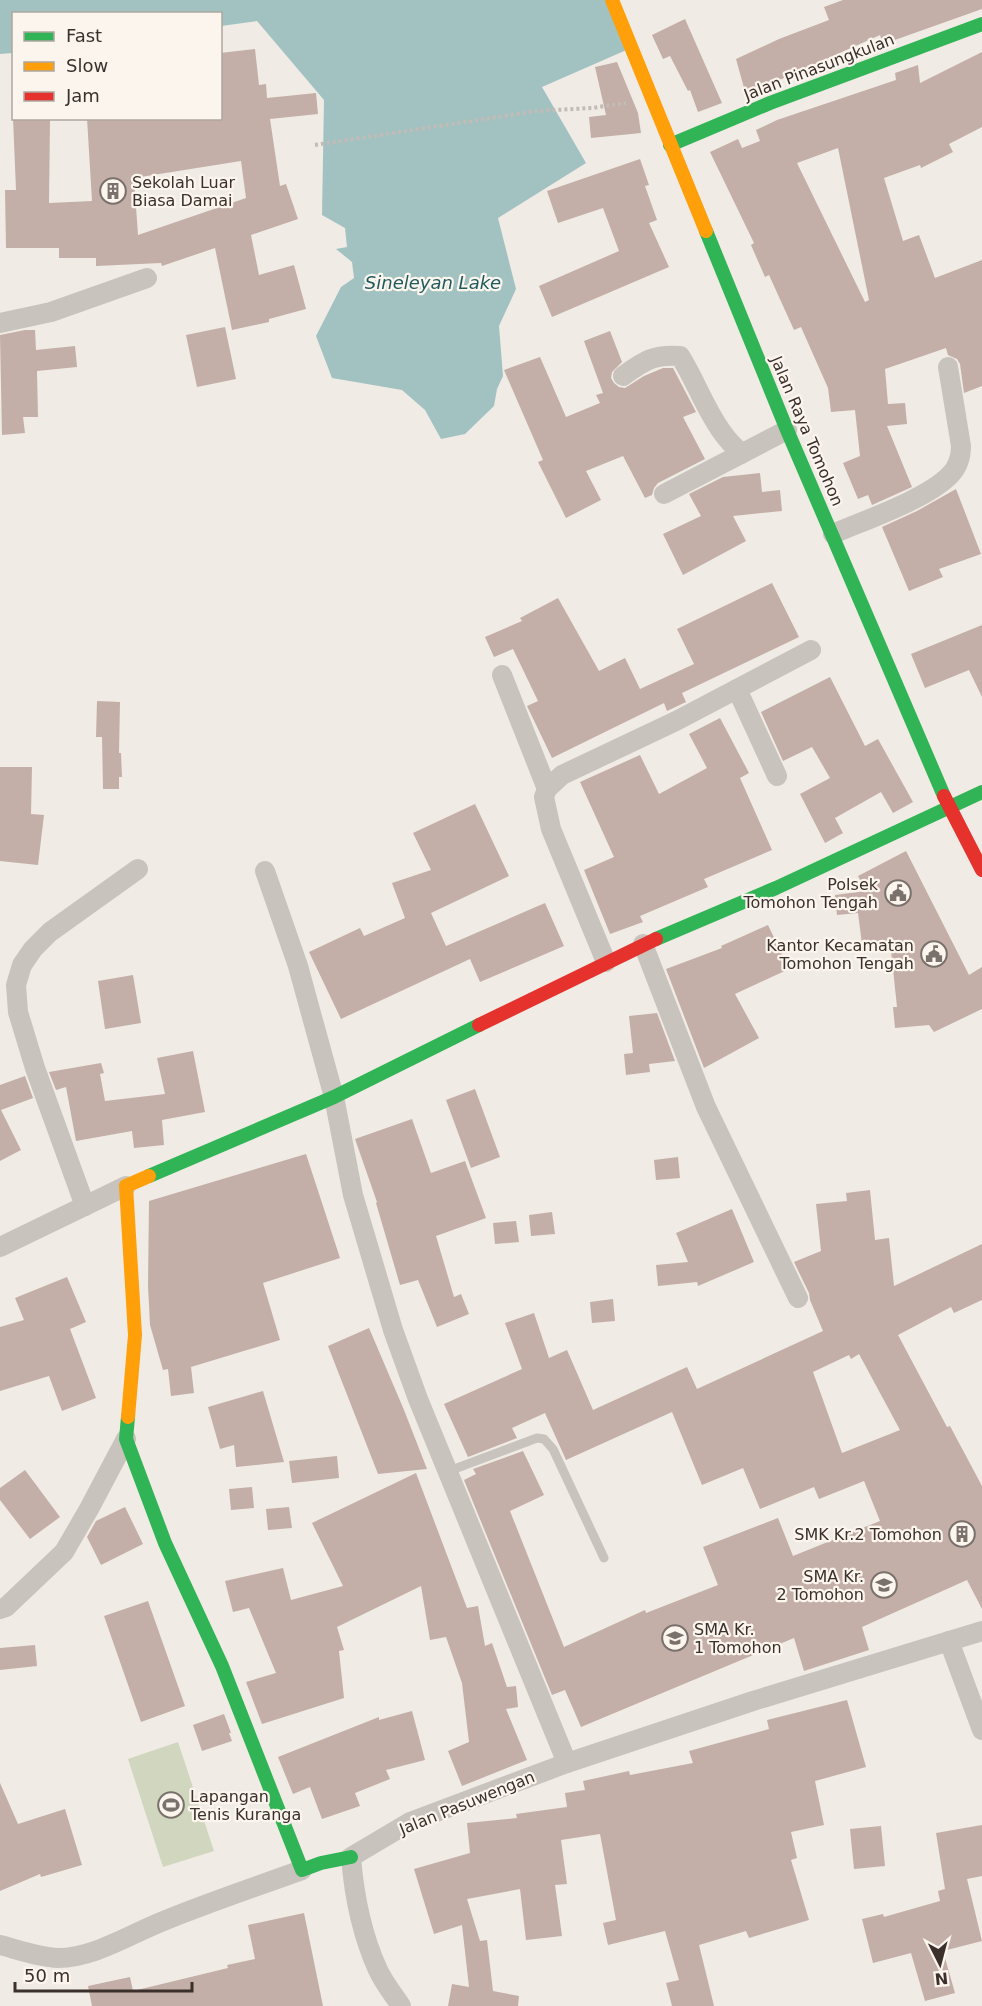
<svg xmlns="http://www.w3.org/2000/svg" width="982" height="2006" viewBox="0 0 982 2006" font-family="'DejaVu Sans',sans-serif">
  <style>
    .green { fill: #d1d6bf }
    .water { fill: #a1c2c1 }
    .building { fill: #c3afa7; fill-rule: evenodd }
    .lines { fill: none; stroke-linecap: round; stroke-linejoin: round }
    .path { stroke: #c2bbb6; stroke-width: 4; stroke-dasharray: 3 3; stroke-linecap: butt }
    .lane { stroke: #c9c3be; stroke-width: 9 }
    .street { stroke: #c9c3be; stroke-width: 20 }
    .fast { stroke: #30b455; stroke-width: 14 }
    .slow { stroke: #ff9f0a; stroke-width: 14 }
    .jam { stroke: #e5322d; stroke-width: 14 }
    .labels { text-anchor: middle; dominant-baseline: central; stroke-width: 4.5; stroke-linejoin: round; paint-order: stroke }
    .street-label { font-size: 16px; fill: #3b302b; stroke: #fbf5ee }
    .poi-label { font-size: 16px; fill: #3b302b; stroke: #fbf5ee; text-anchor: end }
    .water-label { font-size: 18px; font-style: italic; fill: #1f5a5e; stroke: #fbf5ee }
  </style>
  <rect width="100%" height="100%" fill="#f0ebe5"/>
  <path class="green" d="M178 1742 214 1851 163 1867 128 1759Z"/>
  <path class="water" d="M0 0H612L631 48 542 87 586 163 498 218 516 289 499 326 503 376 497 389 494 406 465 434 441 439 425 410 402 390 332 378 316 336 341 287 354 278 352 262 336 249 347 247 345 228 322 215 324 100 257 21 221 26 220 14H14L13 53 0 54Z"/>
  <g class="building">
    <path d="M843 0H982V9L892 41V38L882 41 880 35 746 95 736 59 779 39 829 20 824 7Z"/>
    <path d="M685 19 722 103 698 112 690 90 688 91 670 56 663 59 652 35Z"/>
    <path d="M255 49 259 85 266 84 267 98 316 93 318 114 270 119 280 186 286 184 298 219 251 235 259 275 294 265 306 309 269 319V322L232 330 215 248 162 266 161 263 96 266V258H59V248H6L5 190H16L13 118H50L49 203 92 201 87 118H220V53ZM241 161 246 198 138 235 134 178Z"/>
    <path d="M982 52V127L949 144 953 152 921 168 920 165 884 178 903 241 919 235 935 278 982 260V386L964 393 960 364 957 359 948 355 946 348 885 369 888 404 905 403 907 424 887 426 912 487 872 505 868 495 858 499 843 463 860 456 855 410 831 412 828 388 801 327 794 330 769 275 765 277 751 245 754 243 710 152 738 139 742 148 760 141 756 130 777 120 896 80 895 73 918 65 920 83ZM838 148 869 300 865 302 797 163Z"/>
    <path d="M617 62 638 113 641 133 591 138 589 117 606 115 595 67Z"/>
    <path d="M640 159 649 185 645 186 657 220 649 223 669 267 552 317 539 286 619 251 603 208 558 223 547 191Z"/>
    <path d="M225 327 236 379 197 387 186 335Z"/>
    <path d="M25 330H35L36 350 75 346 77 367 37 371 38 417H23L25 433 2 435 0 335Z"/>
    <path d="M610 331 622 362 612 372 611 378 614 383 619 387 625 388 644 376 663 368H673L696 412 683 417 705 459 658 483 654 488 652 495 645 498 623 456 586 471 601 500 566 518 538 462 543 460 504 370 540 357 566 417 600 403 596 395 603 393 584 341Z"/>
    <path d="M760 473 762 492 780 490 782 511 733 516 746 541 683 575 663 534 701 516 689 494 723 477Z"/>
    <path d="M956 489 981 554 939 569 943 577 909 591 882 527 917 511Z"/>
    <path d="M772 583 799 637 682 693 686 702 667 711 664 703 552 758 527 706 538 701 513 649 494 657 485 637 522 621 520 618 558 598 599 671 625 658 640 689 694 664 677 629Z"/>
    <path d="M982 625V697L969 670 925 688 911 654Z"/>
    <path d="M830 677 865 746 878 739 913 802 893 813 881 792 835 818 843 833 825 843 800 794 830 778 812 747 783 761 761 712Z"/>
    <path d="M97 701 120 702 119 753H121L122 777H119V789H103L102 737H96Z"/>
    <path d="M720 718 749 773 740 778 772 850 704 879 708 887 640 916 643 922 610 934 584 870 614 857 580 782 640 755 659 794 707 768 689 734Z"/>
    <path d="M0 767H32L31 814 44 815 38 865 0 861Z"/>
    <path d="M475 804 509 876 431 913 446 946 545 903 564 946 480 982 470 959 341 1019 309 952 360 928 364 936 405 918 392 883 431 870 413 833Z"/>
    <path d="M906 851 969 975 982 967V1009L934 1032 929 1025 895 1028 893 1007H897L890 941 862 944 858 913 837 915 835 895 866 891 858 876Z"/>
    <path d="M768 925 789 969 735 994 759 1038 704 1068 666 969 722 948 721 946Z"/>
    <path d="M133 975 141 1023 105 1029 98 981Z"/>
    <path d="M657 1013 675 1061 649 1064 650 1072 626 1075 624 1054 633 1053 629 1016Z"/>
    <path d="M193 1051 205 1112 162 1120 164 1145 134 1148 132 1131 76 1141 66 1087 56 1090 49 1072 101 1063 104 1073 100 1074 105 1101 165 1094 157 1058Z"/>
    <path d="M25 1076 33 1098 1 1110 21 1150 0 1161V1085Z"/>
    <path d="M475 1089 500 1157 471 1168 446 1100Z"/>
    <path d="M412 1119 431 1173 465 1161 486 1218 436 1236 454 1297 461 1294 469 1314 437 1327 418 1280 400 1285 376 1203 377 1202 355 1139Z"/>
    <path d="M306 1154 340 1258 263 1283 280 1340 191 1367 194 1393 171 1396 168 1369 163 1370 150 1325 148 1286 149 1201Z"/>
    <path d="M678 1157 680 1178 656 1180 654 1160Z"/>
    <path d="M870 1190 875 1240 889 1238 894 1286 982 1244V1300L954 1313 951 1307 898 1335 947 1427 950 1426 982 1486V1609L967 1580 862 1627 869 1650 804 1671 794 1638 581 1727 565 1690 552 1695 464 1480 476 1474 473 1469 523 1451 544 1495 510 1511 564 1647 645 1610 646 1613 718 1585 703 1547 778 1518 793 1556 880 1521 864 1481 819 1499 814 1487 760 1509 743 1468 702 1485 672 1412 566 1460 545 1413 512 1428 517 1438 468 1457 444 1404 522 1369 505 1323 534 1313 549 1358 567 1350 593 1410 687 1367 697 1389 823 1331 810 1300 809 1293 794 1262 821 1251 816 1204 847 1201 846 1193ZM859 1354 900 1430 842 1453 813 1372 849 1355 851 1359Z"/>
    <path d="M732 1209 754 1262 698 1286 697 1282 658 1286 656 1265 688 1262 676 1233Z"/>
    <path d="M552 1212 555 1234 531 1236 529 1215Z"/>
    <path d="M516 1221 519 1242 495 1244 493 1223Z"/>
    <path d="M67 1277 86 1322 70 1329 96 1398 62 1411 49 1376 0 1391V1327L24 1320 15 1298Z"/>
    <path d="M613 1299 615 1321 592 1323 590 1302Z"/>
    <path d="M369 1328 404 1410 427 1469 378 1474 328 1346Z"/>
    <path d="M263 1391 284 1462 236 1467 234 1445 220 1449 208 1407Z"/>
    <path d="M337 1456 339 1478 292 1483 289 1461Z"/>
    <path d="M25 1470 60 1517 30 1539 0 1500V1488Z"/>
    <path d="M416 1473 467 1608 478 1606 485 1646 492 1643 507 1687 516 1686 518 1707 506 1709 527 1760 462 1786 448 1751 469 1742 462 1683 446 1637 430 1640 421 1586 337 1627 344 1650 339 1651 344 1698 262 1724 246 1682 276 1673 249 1608 233 1612 225 1581 283 1568 291 1600 343 1586 312 1523Z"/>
    <path d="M252 1487 254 1508 231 1510 229 1489Z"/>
    <path d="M125 1507 143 1544 101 1565 87 1537 96 1521Z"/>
    <path d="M289 1507 292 1528 268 1530 266 1509Z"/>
    <path d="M148 1601 185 1706 141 1722 104 1616Z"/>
    <path d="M35 1645 37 1666 0 1670V1648Z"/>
    <path d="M847 1700 866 1767 815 1781 824 1825 791 1832 797 1858 791 1860 809 1920 749 1938 746 1931 699 1945 714 2006H672L666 1983 679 1980 665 1931 608 1945 603 1923 616 1920 600 1834 561 1840 567 1884 555 1885 562 1936 526 1940 520 1889 467 1899 480 1941 487 1940 493 1991 519 1996 518 2006H448L452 1984 469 1987 462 1925 434 1934 414 1869 470 1853 467 1823 517 1818 516 1814 567 1807 565 1793 585 1790 583 1781 629 1771 630 1775 693 1763 689 1751 769 1729 767 1720Z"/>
    <path d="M412 1711 425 1760 386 1770 390 1779 355 1793 360 1806 322 1819 310 1787 293 1794 278 1757 379 1717V1720Z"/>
    <path d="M224 1714 231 1733H229L232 1741 202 1751 193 1725Z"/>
    <path d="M0 1783 18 1824 65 1809 82 1865 41 1877 40 1874 0 1891Z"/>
    <path d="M982 1825V1876L967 1879 982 1941 943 1951 955 1993 925 2001 911 1953 873 1963 862 1919 883 1914 884 1917 940 1901 938 1891 945 1889 936 1833Z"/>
    <path d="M881 1826 885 1866 854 1869 850 1829Z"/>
    <path d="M304 1913 323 2006H92L88 1986 130 1977 133 1991 228 1968 227 1965 255 1959 248 1925Z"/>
  </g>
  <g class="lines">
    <path class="path" d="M315 145 537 111 592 108 626 103"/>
    <path class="lane" d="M449 1471 537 1438 544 1439 553 1449 604 1558"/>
    <g class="street">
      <path d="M0 323 51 312 147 278"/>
      <path d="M623 376C644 361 653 354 680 356 696 381 706 412 725 436 730 443 736 448 741 454"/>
      <path d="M664 494 787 430"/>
      <path d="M833 534C865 520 927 499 950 475 958 467 961 457 961 446L948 367"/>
      <path d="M502 675 547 789"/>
      <path d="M737 689 777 776"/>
      <path d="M265 871 298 966 334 1097 353 1195 393 1330 418 1399 567 1763"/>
      <path d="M643 944 706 1107 798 1298"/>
      <path d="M606 962 551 829 544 797 547 789 562 775 676 721 811 650"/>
      <path d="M85 1206 35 1068 18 1012 16 985 22 965 33 949 50 932 138 869"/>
      <path d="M0 1247 126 1186"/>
      <path d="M0 1609 6 1607 64 1552 89 1509 126 1439"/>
      <path d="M949 1641 982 1730"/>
      <path d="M0 1945C19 1950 38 1957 58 1958 93 1958 129 1935 161 1922 207 1903 255 1887 302 1870"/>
      <path d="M401 2006C393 1994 384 1983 378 1970 362 1935 354 1895 351 1857L410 1822 567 1763 753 1701 982 1631"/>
    </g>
    <g class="fast">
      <path d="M670 145 770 103 982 24"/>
      <path d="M706 231 787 430 944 796"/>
      <path d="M656 939 776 888 982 792"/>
      <path d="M149 1176 334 1097 479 1025"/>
      <path d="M128 1417 126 1439 165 1543 222 1666 302 1870 321 1863 351 1857"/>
    </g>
    <g class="slow">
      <path d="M612 0 706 231"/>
      <path d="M128 1417 135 1335 126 1186 149 1176"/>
    </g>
    <g class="jam">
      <path d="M944 796 982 870"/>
      <path d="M479 1025 656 939"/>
    </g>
  </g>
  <defs>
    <g id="building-ring" transform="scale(1.35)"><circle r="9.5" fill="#fbf5ee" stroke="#7a716c" stroke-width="1.5"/><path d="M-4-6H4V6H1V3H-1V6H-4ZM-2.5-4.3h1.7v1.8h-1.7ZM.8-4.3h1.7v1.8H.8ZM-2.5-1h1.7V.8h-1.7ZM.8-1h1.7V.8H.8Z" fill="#7a716c"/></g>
    <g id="civic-ring" transform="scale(1.35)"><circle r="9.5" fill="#fbf5ee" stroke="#7a716c" stroke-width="1.5"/><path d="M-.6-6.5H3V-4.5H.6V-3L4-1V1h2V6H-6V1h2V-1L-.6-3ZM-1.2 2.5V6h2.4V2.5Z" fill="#7a716c"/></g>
    <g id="school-ring" transform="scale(1.35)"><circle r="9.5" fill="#fbf5ee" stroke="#7a716c" stroke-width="1.5"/><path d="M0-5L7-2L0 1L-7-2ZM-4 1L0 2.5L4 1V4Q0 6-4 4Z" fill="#7a716c"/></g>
    <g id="stadium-ring" transform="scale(1.35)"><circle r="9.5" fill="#fbf5ee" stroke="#7a716c" stroke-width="1.5"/><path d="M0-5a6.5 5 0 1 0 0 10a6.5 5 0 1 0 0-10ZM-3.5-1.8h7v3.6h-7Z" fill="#7a716c"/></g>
  </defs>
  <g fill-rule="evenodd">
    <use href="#building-ring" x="113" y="191"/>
    <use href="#civic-ring" x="898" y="893"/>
    <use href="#civic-ring" x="934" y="954"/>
    <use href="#building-ring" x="962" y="1534"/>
    <use href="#school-ring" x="884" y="1585"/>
    <use href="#school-ring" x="675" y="1638"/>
    <use href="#stadium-ring" x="171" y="1805"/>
  </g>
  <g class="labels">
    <g class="street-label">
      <text transform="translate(819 67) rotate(-21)">Jalan Pinasungkulan</text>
      <text transform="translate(807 431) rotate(67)">Jalan Raya Tomohon</text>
      <text transform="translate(467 1803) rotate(-22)">Jalan Pasuwengan</text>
    </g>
    <g class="poi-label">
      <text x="132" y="182" text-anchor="start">Sekolah Luar<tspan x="132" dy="18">Biasa Damai</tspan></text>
      <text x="878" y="884">Polsek<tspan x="878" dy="18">Tomohon Tengah</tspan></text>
      <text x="914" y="945">Kantor Kecamatan<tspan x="914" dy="18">Tomohon Tengah</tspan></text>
      <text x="942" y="1534">SMK Kr.2 Tomohon</text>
      <text x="864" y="1576">SMA Kr.<tspan x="864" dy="18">2 Tomohon</tspan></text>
      <text x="694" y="1629" text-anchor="start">SMA Kr.<tspan x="694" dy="18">1 Tomohon</tspan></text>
      <text x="190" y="1796" text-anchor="start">Lapangan<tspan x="190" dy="18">Tenis Kuranga</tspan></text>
    </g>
    <g class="water-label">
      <text x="433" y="282">Sineleyan Lake</text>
    </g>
  </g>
  <rect x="12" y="12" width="210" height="108" fill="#fbf5ee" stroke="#aea6a0" stroke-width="1.5"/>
  <rect x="24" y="32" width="30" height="9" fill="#30b455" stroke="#aea6a0" stroke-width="1.5"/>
  <text x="66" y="42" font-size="18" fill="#3b302b">Fast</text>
  <rect x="24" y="62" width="30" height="9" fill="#ff9f0a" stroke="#aea6a0" stroke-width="1.5"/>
  <text x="66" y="72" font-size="18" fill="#3b302b">Slow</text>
  <rect x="24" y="92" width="30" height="9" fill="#e5322d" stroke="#aea6a0" stroke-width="1.5"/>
  <text x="66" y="102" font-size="18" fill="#3b302b">Jam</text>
  <g transform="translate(940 1964) rotate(174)" stroke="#fbf5ee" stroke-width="4.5" paint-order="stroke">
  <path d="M0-4.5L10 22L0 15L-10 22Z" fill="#3b302b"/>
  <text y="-9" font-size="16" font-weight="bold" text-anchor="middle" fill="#3b302b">N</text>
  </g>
  <path d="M15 1982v9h177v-9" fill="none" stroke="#3b302b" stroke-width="3"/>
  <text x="24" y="1982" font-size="18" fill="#3b302b" stroke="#fbf5ee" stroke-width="4.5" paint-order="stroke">50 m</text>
</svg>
